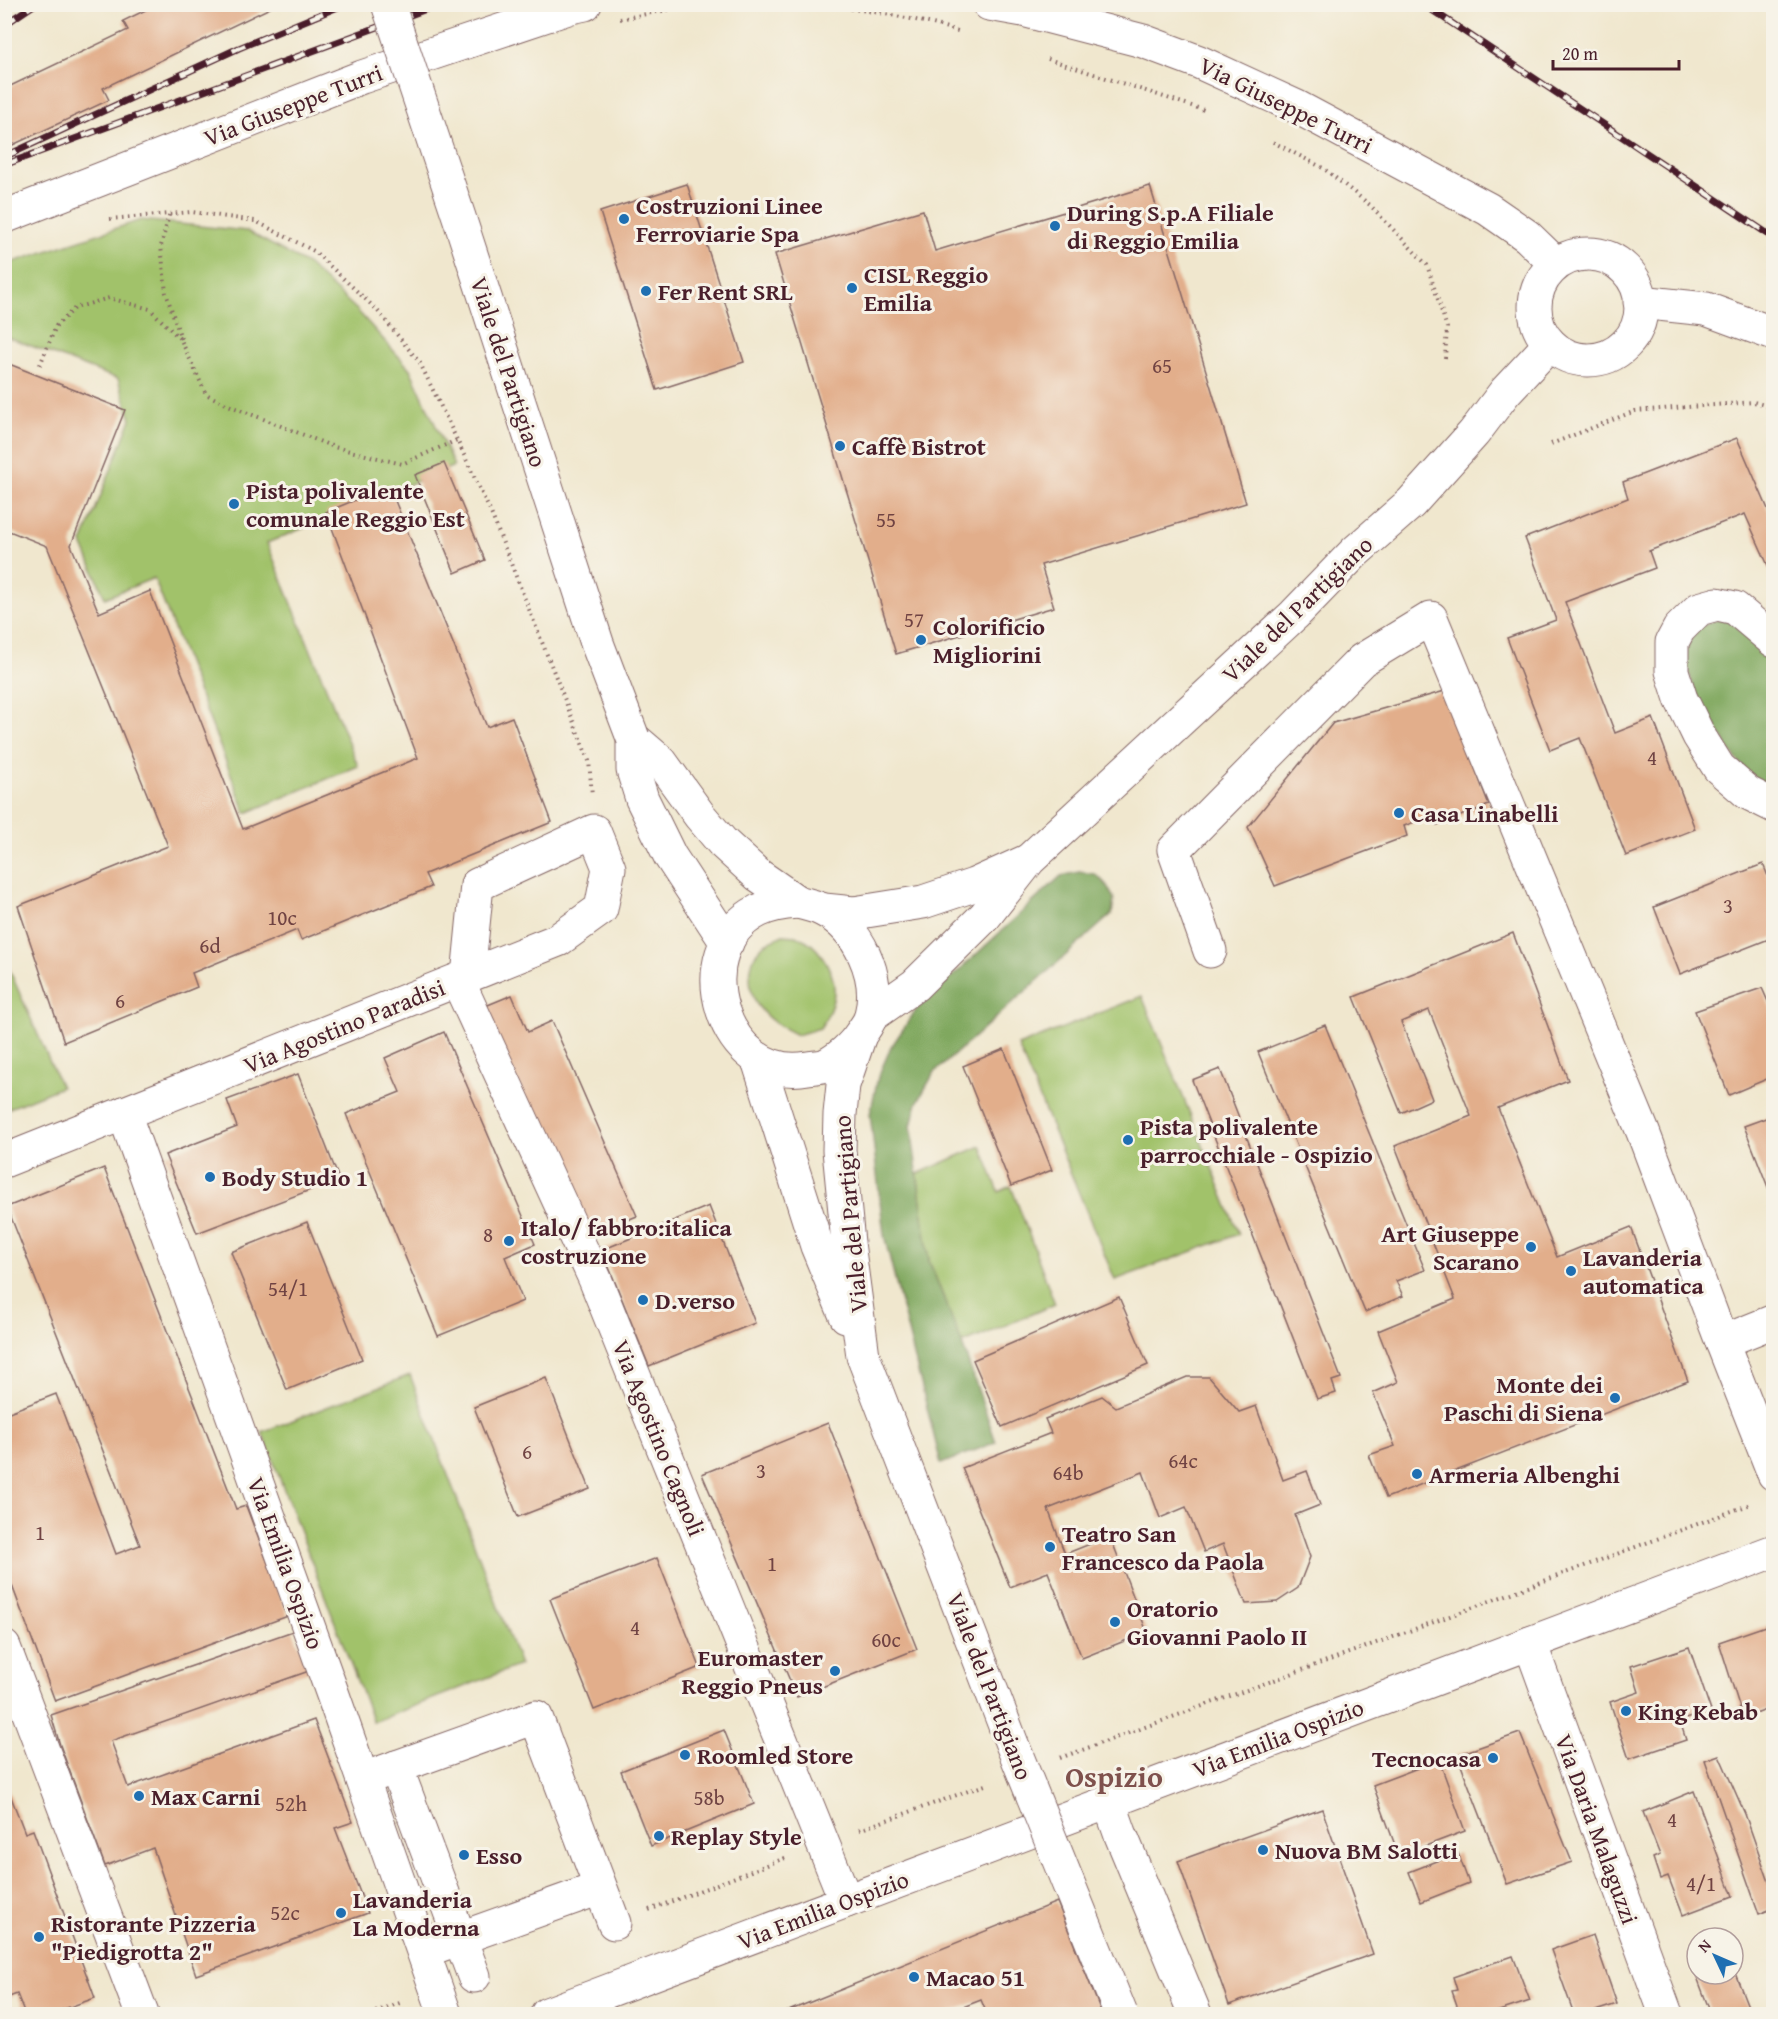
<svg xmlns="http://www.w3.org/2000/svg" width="1778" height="2019" viewBox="0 0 1778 2019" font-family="'Gentium Book Plus',serif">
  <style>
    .green { fill: #a1c26b; stroke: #76704b; stroke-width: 1.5 }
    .forest { fill: #80a85f; stroke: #656445; stroke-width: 1.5 }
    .building { fill: #e2ae8b }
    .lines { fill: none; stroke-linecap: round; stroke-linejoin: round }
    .minor-casing { stroke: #846564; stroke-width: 35 }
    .major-casing { stroke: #846564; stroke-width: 35 }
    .path { stroke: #846564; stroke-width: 4; stroke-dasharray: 1.5 4.5; stroke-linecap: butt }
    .minor { stroke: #fff; stroke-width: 33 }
    .major { stroke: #fff; stroke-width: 33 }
    .rail-casing { stroke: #4a1f2b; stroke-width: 7 }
    .rail { stroke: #f7f3e8; stroke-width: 4.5; stroke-dasharray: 14; stroke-linecap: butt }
    .major-bridge-casing { stroke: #846564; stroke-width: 35; stroke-linecap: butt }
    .major-bridge { stroke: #fff; stroke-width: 33 }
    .poi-dot { fill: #1f6fb2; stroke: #f7f3e8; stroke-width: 2 }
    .labels { text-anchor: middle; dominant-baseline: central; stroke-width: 6; stroke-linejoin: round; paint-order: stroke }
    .number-label { font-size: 21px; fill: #704343 }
    .street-label { font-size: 24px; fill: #4a1f2b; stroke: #f7f3e8 }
    .poi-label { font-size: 24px; font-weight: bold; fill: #4a1f2b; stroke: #f7f3e8; text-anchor: start }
    .district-label { font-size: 30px; font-weight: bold; fill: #7f514d; stroke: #f7f3e8 }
  </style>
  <rect width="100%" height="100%" fill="#f7f3e8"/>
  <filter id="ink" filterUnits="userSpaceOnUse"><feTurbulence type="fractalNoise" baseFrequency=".0167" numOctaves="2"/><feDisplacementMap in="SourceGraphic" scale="12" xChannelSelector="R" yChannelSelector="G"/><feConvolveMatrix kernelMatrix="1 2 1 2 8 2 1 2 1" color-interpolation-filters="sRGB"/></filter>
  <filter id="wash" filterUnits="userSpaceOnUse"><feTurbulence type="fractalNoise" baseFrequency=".008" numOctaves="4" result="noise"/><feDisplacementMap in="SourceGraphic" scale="24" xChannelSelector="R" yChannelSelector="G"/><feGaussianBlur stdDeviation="1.35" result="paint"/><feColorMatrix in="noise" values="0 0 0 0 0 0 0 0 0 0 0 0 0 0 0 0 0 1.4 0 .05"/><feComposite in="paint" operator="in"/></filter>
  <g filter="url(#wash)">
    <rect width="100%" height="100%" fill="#f0e7ce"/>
    <g class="green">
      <path d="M141 220 247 231 307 264 356 309 410 369 454 466 267 543 358 766 246 813 154 578 105 598 82 543 131 419 118 379 5 336 4 265Z"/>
      <path d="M783 935C788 936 796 935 801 938 809 941 817 949 822 956 840 982 837 1003 820 1028L797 1035C785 1029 771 1022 762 1011 747 994 745 964 762 946 767 942 777 938 783 935Z"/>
      <path d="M5 960 61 1087 5 1110H4Z"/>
      <path d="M1142 996 1239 1234 1115 1280 1018 1046Z"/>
      <path d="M981 1146 999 1192 1011 1186 1055 1304 962 1344 929 1261 917 1174Z"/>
      <path d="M410 1375 520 1665 373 1722 262 1432Z"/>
    </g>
    <g class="forest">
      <path d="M1718 619 1731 621 1773 660V786L1751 777 1730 751 1694 689 1685 661 1689 641 1699 627Z"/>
      <path d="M1079 872 1095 874 1106 884 1114 899 1112 914 934 1073 917 1103 911 1126 929 1261 962 1344 996 1442 941 1464 884 1235 870 1114 878 1077 891 1047 916 1010 1061 876Z"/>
    </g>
    <g id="blocks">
      <g class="building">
        <path d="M158 4H271L272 7 103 88 109 100 4 149V89L128 30 123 21Z"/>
        <path d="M687 184 744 362 657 390 600 212Z"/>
        <path d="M1150 186 1246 503 1041 565 1054 607 896 654 775 254 923 210 935 251Z"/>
        <path d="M4 362 125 410 71 545 99 613 150 591 243 829 418 758 326 512 389 486 487 727 512 717 552 822 425 874 431 887 301 940 297 930 192 973 197 987 64 1042 18 906 168 846 47 546 4 529Z"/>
        <path d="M1737 438 1771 516 1774 515V579L1745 514 1649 551 1655 568 1565 602 1615 733 1653 718 1695 829 1626 856 1580 738 1550 750 1507 638 1556 620 1525 538 1628 498 1623 482Z"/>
        <path d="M444 463 485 560 455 573 415 475Z"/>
        <path d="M1445 691 1489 805 1437 825 1433 815 1404 826 1407 836 1275 886 1248 827 1333 723Z"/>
        <path d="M1763 864 1774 891V937L1680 974 1654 907Z"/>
        <path d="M1513 933 1568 1080 1498 1108 1557 1257 1631 1227 1688 1381 1386 1498 1369 1455 1395 1446 1373 1393 1398 1382 1378 1331 1455 1299 1395 1146 1471 1116 1429 1010 1401 1022 1432 1099 1401 1113 1354 997Z"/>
        <path d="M1762 988 1774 1015V1076L1729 1095 1695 1011Z"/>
        <path d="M512 995 528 1032 552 1021 637 1216 588 1236 483 1007Z"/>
        <path d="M1325 1025 1425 1270 1396 1281 1403 1296 1365 1312 1258 1052Z"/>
        <path d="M444 1032 535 1244 505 1257 523 1301 438 1336 346 1114 400 1092 385 1058Z"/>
        <path d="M1004 1049 1052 1170 1011 1186 963 1066Z"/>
        <path d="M1220 1069 1341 1378 1332 1381 1336 1393 1317 1399 1192 1080Z"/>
        <path d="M298 1074 339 1179 197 1233 165 1155 237 1127 227 1100Z"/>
        <path d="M1774 1115V1200H1773L1744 1126Z"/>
        <path d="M104 1168 236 1509 246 1506 288 1616 55 1701 4 1564V1414L56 1394 116 1554 140 1545 7 1207Z"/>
        <path d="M709 1206 755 1323 649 1366 602 1250Z"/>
        <path d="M307 1222 362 1359 287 1390 231 1252Z"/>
        <path d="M1119 1297 1148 1365 1002 1427 973 1360Z"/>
        <path d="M1187 1377H1209L1239 1412 1256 1406 1283 1480 1307 1471 1320 1505 1295 1515 1310 1557 1298 1588 1277 1602 1246 1604 1223 1544 1204 1552 1186 1507 1160 1518 1143 1472 1048 1509 1065 1554 1110 1536 1147 1632 1082 1658 1048 1572 1010 1587 962 1468 1051 1433 1045 1419 1102 1396 1116 1407Z"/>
        <path d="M546 1378 590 1489 518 1517 474 1407Z"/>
        <path d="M828 1423 917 1649 797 1697 702 1474Z"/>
        <path d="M657 1558 700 1667 594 1710 550 1599Z"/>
        <path d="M1774 1623V1707L1743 1718 1719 1642Z"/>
        <path d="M293 1631 309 1671 111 1741 128 1787 314 1720 353 1822 335 1828 368 1913 196 1975 153 1848 105 1866 60 1745 51 1715Z"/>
        <path d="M1689 1647 1711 1711 1680 1721 1686 1740 1629 1759 1610 1702 1639 1692 1631 1666Z"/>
        <path d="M724 1730 754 1804 651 1846 621 1771Z"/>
        <path d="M1520 1733 1572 1862 1507 1884 1457 1755Z"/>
        <path d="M1719 1755 1745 1814 1774 1896V1908L1759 1914 1705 1760Z"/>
        <path d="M1439 1760 1465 1831 1399 1856 1373 1785Z"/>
        <path d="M4 1779 25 1833 33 1830 95 1998 58 2011 57 2014H25L17 1994 4 1999Z"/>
        <path d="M1694 1791 1733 1896 1683 1915 1668 1876 1660 1879 1653 1858 1660 1855 1643 1812Z"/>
        <path d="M1322 1809 1373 1954 1229 2005 1178 1861Z"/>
        <path d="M1458 1853 1469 1883 1421 1902 1409 1872Z"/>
        <path d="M1057 1902 1102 2014H987L981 2000 945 2014H781Z"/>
        <path d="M1593 1935 1617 2004 1586 2014H1574L1551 1950Z"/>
        <path d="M1513 1956 1530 2001 1490 2014H1460L1452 1991 1457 1990 1453 1977Z"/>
        <path d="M1733 1968 1751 2014H1711L1697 1977 1705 1974H1733Z"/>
      </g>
    </g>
  </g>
  <g filter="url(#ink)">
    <use href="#blocks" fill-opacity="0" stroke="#846564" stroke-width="1.5"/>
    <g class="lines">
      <g class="minor-casing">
        <g id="minor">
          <path d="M989 4 1023 10 1143 41 1199 62 1297 107 1488 209 1527 236 1556 264"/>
          <path d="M4 217 362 77 571 7 585 4"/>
          <circle cx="1588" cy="307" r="53"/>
          <path d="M1640 302 1706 309 1774 334"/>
          <path d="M1774 641 1735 608 1717 604 1699 609 1679 629 1672 642V671L1681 699 1699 736 1719 768 1748 793 1774 806"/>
          <path d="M824 910 854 913 923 902 974 885 1025 862"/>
          <path d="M1210 951 1174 850 1362 660 1431 618 1643 1132 1722 1342 1774 1474"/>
          <path d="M458 981 595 1279 846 1901"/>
          <path d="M871 1016 915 985 985 916 1029 860 1294 615 1355 552 1411 503 1474 433 1505 392 1550 344"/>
          <path d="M124 1113 333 1695 445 2014"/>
          <path d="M4 1161 558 940 601 909 609 868 594 831 477 885 468 976"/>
          <path d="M1722 1342 1774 1321"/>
          <path d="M1530 1643 1666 2014"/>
          <path d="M4 1647 142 2014"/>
          <path d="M396 1767 474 1976"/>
          <path d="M363 1779 536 1717 614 1923"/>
          <path d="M1109 1802 1120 1833 1195 2014"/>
          <path d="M438 1946 600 1888"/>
        </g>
      </g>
      <g class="major-casing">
        <g id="major">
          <path d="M633 738 661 762 700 816 723 843 758 875 797 902"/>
          <path d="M633 738V770L642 799 670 856 727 943"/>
          <path d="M797 902C806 904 815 906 823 910 859 928 881 977 871 1015 870 1022 864 1029 860 1035 853 1046 838 1059 826 1065 821 1067 814 1067 808 1068 723 1084 682 950 758 911 770 905 783 903 797 902Z"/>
          <path d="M859 1038 843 1085 840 1114 839 1150 848 1243 863 1356"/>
          <path d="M758 1060 817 1246 846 1316"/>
          <path d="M547 2014 1774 1551"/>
        </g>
      </g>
      <g class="path">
        <path d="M815 4C864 10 913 17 961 32"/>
        <path d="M620 19 678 8 718 4"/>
        <path d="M1048 59 1204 110"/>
        <path d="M1273 142 1323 168 1370 205 1427 265 1447 328 1445 358"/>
        <path d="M169 215 161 246 166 293 181 339"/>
        <path d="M110 219 192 212 255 221 314 251 377 310 420 363 457 440 491 513 589 761 592 795"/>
        <path d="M40 365 56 326 75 308 109 298 150 309 181 340 206 394 228 405 334 447 402 464 457 440"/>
        <path d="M1551 444 1635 411 1754 402 1774 408"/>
        <path d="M1060 1758 1423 1626 1751 1504"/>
        <path d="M859 1830 988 1784"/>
        <path d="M649 1910 788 1857"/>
        <path d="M370 2014 400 2003"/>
      </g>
      <use href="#minor" class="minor"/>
      <use href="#major" class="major"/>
      <g class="rail-casing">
        <g id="rail">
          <path d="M1423 4 1774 238"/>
          <path d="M4 10 11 4"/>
          <path d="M4 25 35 4"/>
          <path d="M4 157 239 48 345 4"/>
          <path d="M4 165 440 4"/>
        </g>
      </g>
      <use href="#rail" class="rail"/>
      <g class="major-bridge-casing">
        <g id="major-bridge">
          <path d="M388 4 459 217 597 643 633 738"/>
          <path d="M863 1356 1012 1744 1121 2014"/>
        </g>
      </g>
      <use href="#major-bridge" class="major-bridge"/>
    </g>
  </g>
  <g class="poi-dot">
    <circle cx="624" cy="219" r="6"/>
    <circle cx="1055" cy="226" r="6"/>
    <circle cx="852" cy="288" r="6"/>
    <circle cx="646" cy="291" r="6"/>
    <circle cx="840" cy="446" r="6"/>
    <circle cx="234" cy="504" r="6"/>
    <circle cx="921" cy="640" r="6"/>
    <circle cx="1399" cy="813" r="6"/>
    <circle cx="1128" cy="1140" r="6"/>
    <circle cx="210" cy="1177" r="6"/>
    <circle cx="509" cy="1241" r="6"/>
    <circle cx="1531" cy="1247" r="6"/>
    <circle cx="1571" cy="1271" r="6"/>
    <circle cx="643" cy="1300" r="6"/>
    <circle cx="1615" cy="1398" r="6"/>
    <circle cx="1417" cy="1474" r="6"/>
    <circle cx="1050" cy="1547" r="6"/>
    <circle cx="1115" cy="1622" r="6"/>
    <circle cx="835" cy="1671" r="6"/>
    <circle cx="1626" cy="1711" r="6"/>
    <circle cx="685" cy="1755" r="6"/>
    <circle cx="1493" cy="1758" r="6"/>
    <circle cx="139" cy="1796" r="6"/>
    <circle cx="659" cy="1836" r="6"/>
    <circle cx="1263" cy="1850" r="6"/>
    <circle cx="464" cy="1855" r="6"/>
    <circle cx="341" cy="1913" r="6"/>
    <circle cx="39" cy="1937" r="6"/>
    <circle cx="914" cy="1977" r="6"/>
  </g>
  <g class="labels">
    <g class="number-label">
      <text x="1162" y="365">65</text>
      <text x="886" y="519">55</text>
      <text x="914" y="619">57</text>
      <text x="1652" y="757">4</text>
      <text x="1728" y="905">3</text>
      <text x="282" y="917">10c</text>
      <text x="210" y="945">6d</text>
      <text x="120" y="1000">6</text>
      <text x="488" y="1234">8</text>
      <text x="288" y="1288">54/1</text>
      <text x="527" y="1451">6</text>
      <text x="1183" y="1460">64c</text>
      <text x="761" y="1470">3</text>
      <text x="1068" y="1472">64b</text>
      <text x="40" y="1532">1</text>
      <text x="772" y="1563">1</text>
      <text x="635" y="1627">4</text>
      <text x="886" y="1639">60c</text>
      <text x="709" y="1797">58b</text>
      <text x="291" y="1803">52h</text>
      <text x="1672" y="1819">4</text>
      <text x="1701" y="1883">4/1</text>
      <text x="285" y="1912">52c</text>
    </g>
    <g class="street-label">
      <text transform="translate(293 105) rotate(-21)">Via Giuseppe Turri</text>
      <text transform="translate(1286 105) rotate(26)">Via Giuseppe Turri</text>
      <text transform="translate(509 372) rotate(72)">Viale del Partigiano</text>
      <text transform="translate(1297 609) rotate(-44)">Viale del Partigiano</text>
      <text transform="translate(344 1026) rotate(-22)">Via Agostino Paradisi</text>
      <text transform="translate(850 1214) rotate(-95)">Viale del Partigiano</text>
      <text transform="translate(659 1438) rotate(68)">Via Agostino Cagnoli</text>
      <text transform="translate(286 1563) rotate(70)">Via Emilia Ospizio</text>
      <text transform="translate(990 1686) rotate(69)">Viale del Partigiano</text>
      <text transform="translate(1278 1738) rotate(-21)">Via Emilia Ospizio</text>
      <text transform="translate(1597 1829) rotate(70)">Via Daria Malaguzzi</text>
      <text transform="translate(823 1910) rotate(-21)">Via Emilia Ospizio</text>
    </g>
    <g class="poi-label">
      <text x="636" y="205">Costruzioni Linee<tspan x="636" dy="28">Ferroviarie Spa</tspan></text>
      <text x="1067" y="212">During S.p.A Filiale<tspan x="1067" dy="28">di Reggio Emilia</tspan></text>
      <text x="864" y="274">CISL Reggio<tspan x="864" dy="28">Emilia</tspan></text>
      <text x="658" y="291">Fer Rent SRL</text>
      <text x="852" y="446">Caffè Bistrot</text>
      <text x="246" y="490">Pista polivalente<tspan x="246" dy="28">comunale Reggio Est</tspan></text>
      <text x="933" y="626">Colorificio<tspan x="933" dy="28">Migliorini</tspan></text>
      <text x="1411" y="813">Casa Linabelli</text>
      <text x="1140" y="1126">Pista polivalente<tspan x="1140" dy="28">parrocchiale - Ospizio</tspan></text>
      <text x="222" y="1177">Body Studio 1</text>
      <text x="521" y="1227">Italo/ fabbro:italica<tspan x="521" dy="28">costruzione</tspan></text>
      <text x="1519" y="1233" text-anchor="end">Art Giuseppe<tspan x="1519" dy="28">Scarano</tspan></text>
      <text x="1583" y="1257">Lavanderia<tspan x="1583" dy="28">automatica</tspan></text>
      <text x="655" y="1300">D.verso</text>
      <text x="1603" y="1384" text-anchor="end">Monte dei<tspan x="1603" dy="28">Paschi di Siena</tspan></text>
      <text x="1429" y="1474">Armeria Albenghi</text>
      <text x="1062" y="1533">Teatro San<tspan x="1062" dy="28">Francesco da Paola</tspan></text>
      <text x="1127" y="1608">Oratorio<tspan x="1127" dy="28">Giovanni Paolo II</tspan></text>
      <text x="823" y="1657" text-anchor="end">Euromaster<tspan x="823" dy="28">Reggio Pneus</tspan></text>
      <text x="1638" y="1711">King Kebab</text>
      <text x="697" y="1755">Roomled Store</text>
      <text x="1481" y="1758" text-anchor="end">Tecnocasa</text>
      <text x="151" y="1796">Max Carni</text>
      <text x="671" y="1836">Replay Style</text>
      <text x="1275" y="1850">Nuova BM Salotti</text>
      <text x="476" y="1855">Esso</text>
      <text x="353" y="1899">Lavanderia<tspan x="353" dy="28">La Moderna</tspan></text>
      <text x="51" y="1923">Ristorante Pizzeria<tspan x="51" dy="28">"Piedigrotta 2"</tspan></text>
      <text x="926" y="1977">Macao 51</text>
    </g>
    <g class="district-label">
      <text x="1114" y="1776">Ospizio</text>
    </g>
  </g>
  <rect width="1778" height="2019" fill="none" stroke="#f7f3e8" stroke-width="24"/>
  <g transform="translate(1715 1956) rotate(314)"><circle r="28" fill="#f7f3e8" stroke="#b29e9c" stroke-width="1.5"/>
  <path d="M0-4.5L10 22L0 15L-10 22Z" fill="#1f6fb2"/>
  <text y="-9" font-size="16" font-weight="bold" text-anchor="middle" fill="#4a1f2b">N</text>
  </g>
  <path d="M1553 60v9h126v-9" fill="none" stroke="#4a1f2b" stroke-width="3"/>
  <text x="1562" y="60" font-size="18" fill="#4a1f2b" stroke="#f7f3e8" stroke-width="4.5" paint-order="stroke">20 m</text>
</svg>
